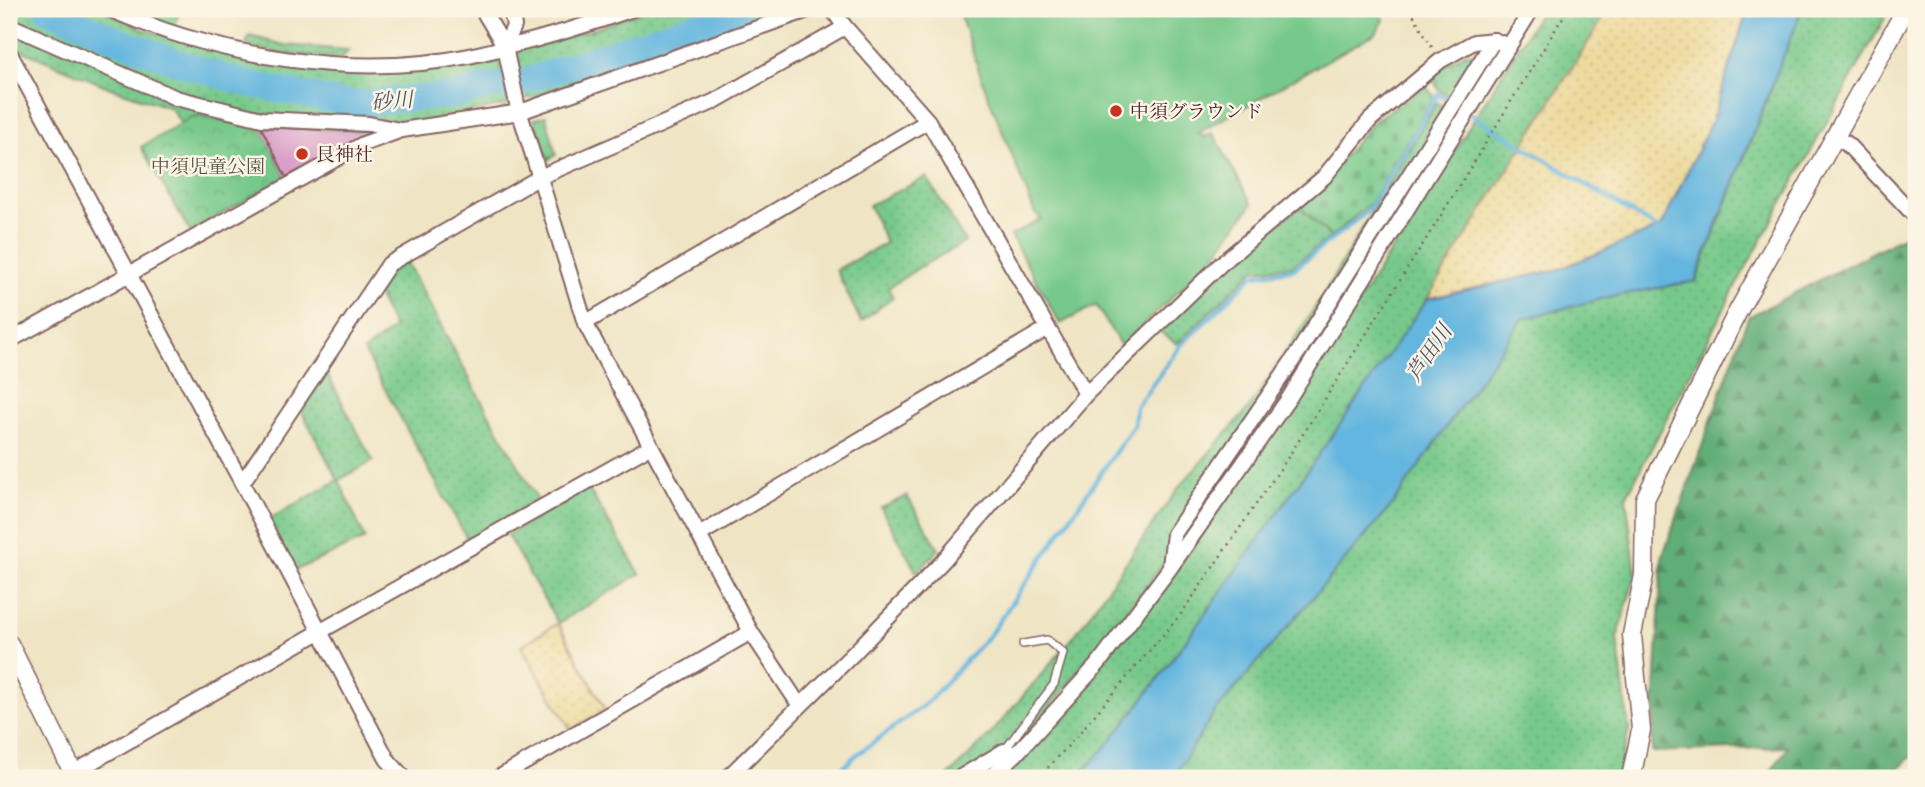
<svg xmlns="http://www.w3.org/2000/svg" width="1925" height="787" font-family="'Libre Caslon Text','Noto Serif JP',serif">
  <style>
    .grass { fill: url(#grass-dots); stroke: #60745b; stroke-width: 2 }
    .forest { fill: url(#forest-firs); stroke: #566651; stroke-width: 2 }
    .sand { fill: url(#sand-dots); stroke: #9c7c64; stroke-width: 2 }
    .cemetery { fill: url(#cemetery-stones); stroke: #60745b; stroke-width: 2 }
    .park { fill: url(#park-crowns); stroke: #60745b; stroke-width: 2 }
    .garden { fill: #77c98b; stroke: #60745b; stroke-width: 2 }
    .water { fill: #64b6df; stroke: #576a85; stroke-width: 2 }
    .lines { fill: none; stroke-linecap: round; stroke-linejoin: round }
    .stream { stroke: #64b6df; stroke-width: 4.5 }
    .river { stroke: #64b6df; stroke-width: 26 }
    .building { fill: #da9ec8 }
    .service-casing { stroke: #846461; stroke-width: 10 }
    .minor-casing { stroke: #846461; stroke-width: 18 }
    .tertiary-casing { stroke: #846461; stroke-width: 21 }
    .path { stroke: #846461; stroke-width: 2.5; stroke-dasharray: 2 5; stroke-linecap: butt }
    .service { stroke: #fff; stroke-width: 7 }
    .minor { stroke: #fff; stroke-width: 14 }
    .tertiary { stroke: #fff; stroke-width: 18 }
    .poi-dot { fill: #c8321e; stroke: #fcf5e5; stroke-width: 2.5 }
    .labels { text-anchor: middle; stroke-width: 5; stroke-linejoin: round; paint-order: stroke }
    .poi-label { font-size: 19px; fill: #4a1f2b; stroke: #fcf5e5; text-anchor: start }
    .park-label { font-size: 19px; fill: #585248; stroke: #fcf5e5 }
    .water-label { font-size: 21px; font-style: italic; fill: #53546a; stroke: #fcf5e5 }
  </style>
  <defs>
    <pattern id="grass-dots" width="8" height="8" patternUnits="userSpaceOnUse" patternTransform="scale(1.75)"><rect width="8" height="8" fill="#77c98b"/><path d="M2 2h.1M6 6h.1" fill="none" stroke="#68ac78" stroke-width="1.8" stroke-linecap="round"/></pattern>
    <pattern id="forest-firs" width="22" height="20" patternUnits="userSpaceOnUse" patternTransform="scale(1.75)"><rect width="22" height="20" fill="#61ad77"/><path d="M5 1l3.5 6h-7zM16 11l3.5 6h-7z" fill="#528c62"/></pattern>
    <pattern id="sand-dots" width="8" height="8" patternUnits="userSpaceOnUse" patternTransform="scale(1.75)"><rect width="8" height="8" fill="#eeda9e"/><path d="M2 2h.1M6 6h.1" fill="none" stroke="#cebb88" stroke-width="1.8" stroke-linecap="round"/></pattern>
    <pattern id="cemetery-stones" width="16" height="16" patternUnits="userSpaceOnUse" patternTransform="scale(1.75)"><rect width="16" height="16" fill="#77c98b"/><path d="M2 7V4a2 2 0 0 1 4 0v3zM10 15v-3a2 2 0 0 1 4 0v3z" fill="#68ac78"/></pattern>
    <pattern id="park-crowns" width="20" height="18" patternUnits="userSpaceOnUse" patternTransform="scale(1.75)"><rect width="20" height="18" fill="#77c98b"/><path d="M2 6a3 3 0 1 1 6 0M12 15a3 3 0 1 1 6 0" fill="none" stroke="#68ac78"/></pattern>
  </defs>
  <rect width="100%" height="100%" fill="#fcf5e5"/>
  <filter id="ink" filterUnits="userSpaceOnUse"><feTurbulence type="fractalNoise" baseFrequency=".0143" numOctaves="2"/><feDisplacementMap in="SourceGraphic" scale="14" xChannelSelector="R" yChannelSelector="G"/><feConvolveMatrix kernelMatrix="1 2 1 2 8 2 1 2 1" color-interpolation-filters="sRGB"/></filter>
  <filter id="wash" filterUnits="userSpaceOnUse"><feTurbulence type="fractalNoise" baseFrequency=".00686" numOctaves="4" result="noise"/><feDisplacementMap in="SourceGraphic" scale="28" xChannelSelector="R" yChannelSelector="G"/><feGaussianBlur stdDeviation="1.57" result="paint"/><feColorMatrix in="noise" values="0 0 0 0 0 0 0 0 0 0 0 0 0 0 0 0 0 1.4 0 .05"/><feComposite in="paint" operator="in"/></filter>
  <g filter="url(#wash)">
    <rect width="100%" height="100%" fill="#efe5c5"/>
    <g class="grass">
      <path d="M9,9h92l41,20 132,35 142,4 81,-15 13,51 -137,28 -112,-5 -67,-11 -13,8 -10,-16 -60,-20 -102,-43z"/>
      <path d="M141,9h39l-6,19 -34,-14z"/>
      <path d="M647,9h145l-265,90 -13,-50 80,-20z"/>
      <path d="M1542,9h67l-182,290 -115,167 -160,221 -51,67 -26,24h-76l150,-170 132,-186 163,-254z"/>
      <path d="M1802,9h88l-157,282 -107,206 10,77 -19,64 12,92 -12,47 -444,1 41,-65 178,-208 130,-186 87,-22 87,-16z"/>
      <path d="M249,36l35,9 65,5 -7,8 -60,-4 -36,-9z"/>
      <path d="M1465,53l29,1v7l-29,43 -25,-13 -10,-16z"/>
      <path d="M1437,102l21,14 -178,284 -133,186 -113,141 -54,51h-34l43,-42 86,-101 104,-148 70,-79 74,-113z"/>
      <path d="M546,116l10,39 -8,5 -14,-41z"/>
      <path d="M927,177l38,65 -45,25 -32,21 5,9 -32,25 -25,-52 50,-27 -17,-38z"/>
      <path d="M1300,207l31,30 -39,29 -38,4 -77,74 -18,-13 74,-72z"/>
      <path d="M406,261l70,130 62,109 -71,39 -103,-188 30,-23 -17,-34 15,-25z"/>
      <path d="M326,372l47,89 -34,19 26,59 -69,31 -28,-50 70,-40 -36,-68z"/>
      <path d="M588,488l52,86 -82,49 -51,-88z"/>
      <path d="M907,496l32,53 -22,24 -36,-65z"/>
    </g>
    <path class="forest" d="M1916,230v528h-8l-15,20h-127l22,-31 -136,5 10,-194 86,-241z"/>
    <g class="sand">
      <path d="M1609,9h139l-35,109 -52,109 -101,42 -133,30z"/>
      <path d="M558,623l47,86 -34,21 -50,-84z"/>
    </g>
    <path class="cemetery" d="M1426,86l8,11 -64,107 -39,33 -31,-30 75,-87z"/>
    <path class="park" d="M194,116l67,11 25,50 -96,55 -49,-85z"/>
    <path class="garden" d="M958,9h421l5,11 -8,13 -178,100 6,4 9,-4 39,71 -40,55 -91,87 -25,-41 -36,19 -49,-88 30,-17 -7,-8 -49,-123z"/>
    <path class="water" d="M1748,9h54l-107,272 -86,16 -87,22 -130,186 -178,208 -41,65h-95c50,-54 92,-116 136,-176 72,-100 143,-201 213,-303l133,-30 101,-42 52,-109z"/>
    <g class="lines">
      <path class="stream" d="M832,778l23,-22 72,-53 64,-70 143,-208 2,-18 45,-62 73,-70 40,-6 74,-58 70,-117 222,136"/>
      <path class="river" d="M47,9l73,32 66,24 62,19 102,20 108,-9 32,-9 26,-2 205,-68 18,-7"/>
    </g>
    <g id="blocks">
      <path class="building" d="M261,127l112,5 -87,45z"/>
    </g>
  </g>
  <g filter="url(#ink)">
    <use href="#blocks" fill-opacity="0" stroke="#846461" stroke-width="2"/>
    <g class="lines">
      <defs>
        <path id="service" d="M1005,750l49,-66 9,-31 -16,-13 -24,4"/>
        <g id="minor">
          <path d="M109,9c108,47 243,71 360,47 55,-12 111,-28 164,-47"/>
          <path d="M482,9l23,38 9,-21 -3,-17"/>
          <path d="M832,9l13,18 83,94 158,273"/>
          <path d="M9,25l167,73 86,21 107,5 31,6"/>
          <path d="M505,47l12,57 68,219 166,309 49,74"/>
          <path d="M9,52l233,431 145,276 17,19"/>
          <path d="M1835,138l11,5 70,74"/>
          <path d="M585,323l343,-202"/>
          <path d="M9,341l354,-197 39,-14 118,-18 291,-103"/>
          <path d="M242,483l147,-219 151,-87 173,-75 132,-75"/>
          <path d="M699,535l349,-207"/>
          <path d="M1170,566l4,-32 125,-183 195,-311"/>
          <path d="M64,778l257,-147 330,-185"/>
          <path d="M498,778l253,-146"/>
          <path d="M727,778l127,-125 89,-92 143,-167 135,-130 103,-87 46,-57 70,-59 34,-19 20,-2 15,6"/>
          <path d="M959,778l45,-27 12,3"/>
          <path d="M990,778l26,-24 82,-90 72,-96 119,-170 243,-389"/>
        </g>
        <g id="tertiary">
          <path d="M9,644l67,134"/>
          <path d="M1631,778l10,-48 -9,-95 12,-60 1,-76 91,-184 170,-306"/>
        </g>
      </defs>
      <use href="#service" class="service-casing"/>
      <use href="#minor" class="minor-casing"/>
      <use href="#tertiary" class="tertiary-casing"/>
      <g class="path">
        <path d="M1410,9l23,40"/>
        <path d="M1038,778l31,-33 112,-131 108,-158 151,-239 128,-208"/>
      </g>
      <use href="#service" class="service"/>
      <use href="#minor" class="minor"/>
      <use href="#tertiary" class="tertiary"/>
    </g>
  </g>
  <g class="poi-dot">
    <circle cx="1116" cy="111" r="7"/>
    <circle cx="302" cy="154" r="7"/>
  </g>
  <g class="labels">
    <g class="poi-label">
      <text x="1130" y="118">中須グラウンド</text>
      <text x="316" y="161">艮神社</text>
    </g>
    <g class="park-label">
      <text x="208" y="173">中須児童公園</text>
    </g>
    <g class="water-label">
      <text transform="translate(392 101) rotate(-5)" y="7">砂川</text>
      <text transform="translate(1429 353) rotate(-56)" y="7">芦田川</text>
    </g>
  </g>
  <rect width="1925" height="787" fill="none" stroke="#fcf5e5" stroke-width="35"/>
</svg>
